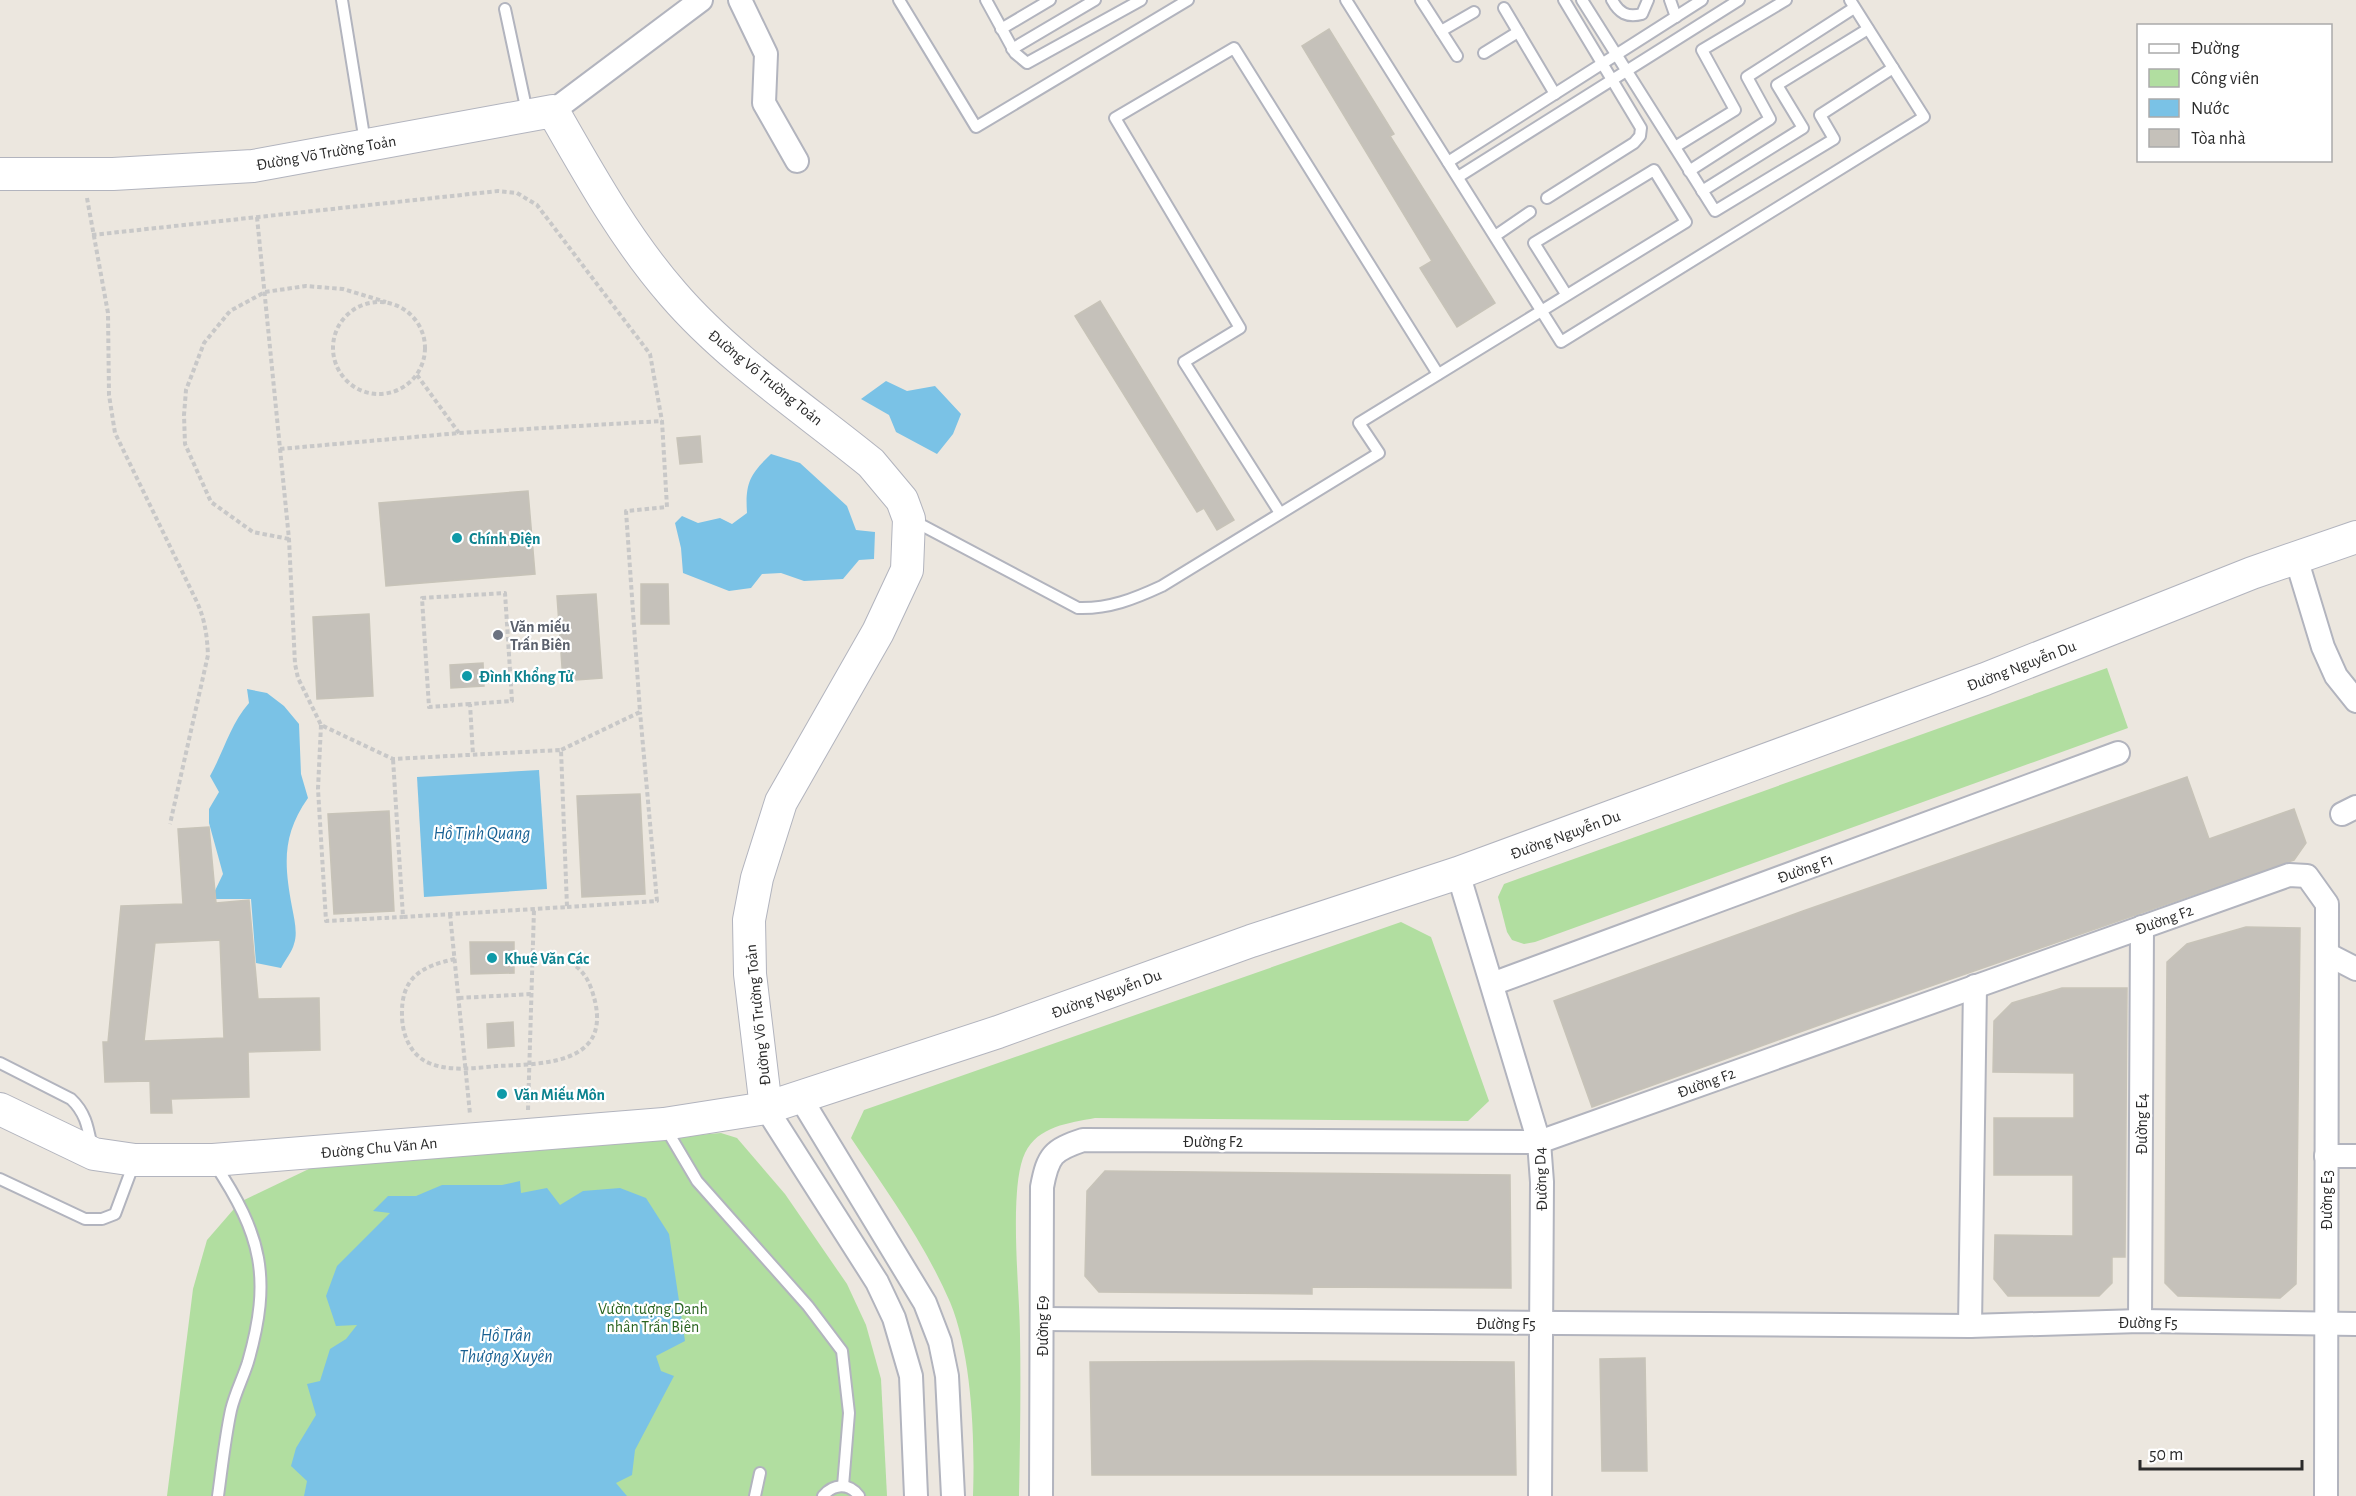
<svg xmlns="http://www.w3.org/2000/svg" width="2356" height="1496" font-family="'Alegreya Sans',sans-serif">
  <style>
    .green { fill: #b1dea0 }
    .water { fill: #7ac2e6 }
    .building { fill: #c5c1ba; stroke: #c7c3b8; stroke-width: 1.5; fill-rule: evenodd }
    .lines { fill: none; stroke-linecap: round; stroke-linejoin: round }
    .service-casing { stroke: #b2b4be; stroke-width: 14 }
    .minor-casing { stroke: #b2b4be; stroke-width: 26 }
    .secondary-casing { stroke: #b2b4be; stroke-width: 34 }
    .path { stroke: #c8c8c8; stroke-width: 4; stroke-dasharray: 4.5 3; stroke-linecap: butt }
    .service { stroke: #fff; stroke-width: 10 }
    .minor { stroke: #fff; stroke-width: 22 }
    .secondary { stroke: #fff; stroke-width: 32 }
    .culture-dot { fill: #0f9aa8; stroke: #fff; stroke-width: 2 }
    .worship-dot { fill: #6b7280; stroke: #fff; stroke-width: 2 }
    .labels { text-anchor: middle; stroke-width: 4.5; stroke-linejoin: round; paint-order: stroke }
    .street-label { font-size: 16px; fill: #2b2b2b; stroke: #fff }
    .culture-label { font-size: 16px; font-weight: bold; fill: #0d838f; stroke: #fff; text-anchor: start }
    .worship-label { font-size: 16px; font-weight: bold; fill: #5b616d; stroke: #fff; text-anchor: start }
    .park-label { font-size: 16px; fill: #2a6420; stroke: #fff }
    .water-label { font-size: 18px; font-style: italic; fill: #186193; stroke: #fff }
  </style>
  <rect width="100%" height="100%" fill="#ece7df"/>
  <g class="green">
    <path d="M2107,668l21,60 -593,214 -11,2 -12,-4 -5,-8 -9,-35 6,-13z"/>
    <path d="M1401,922l30,15 58,164 -21,20 -373,-3c-26,5 -57,8 -70,35 -17,36 -5,140 -5,183 1,53 0,107 -1,160h-46c2,-57 -1,-141 -23,-194 -25,-58 -64,-112 -99,-164l13,-28z"/>
    <path d="M721,1133l16,5 48,56 62,90 19,41 15,54 6,117h-720l26,-207 14,-49 33,-38 73,-35z"/>
  </g>
  <g class="water">
    <path d="M886,381l21,10 28,-5 26,28 -8,20 -16,20 -41,-22 -7,-17 -28,-16z"/>
    <path d="M771,454l29,9 47,43 9,24 19,2 -1,27 -15,1 -16,19 -39,2 -23,-8 -19,1 -11,14 -22,3 -46,-18 -2,-25 -6,-25 7,-7 16,7 22,-5 12,6 15,-11c-2,-30 3,-39 24,-59z"/>
    <path d="M247,689l20,4 17,13 15,18 2,50 7,24c-26,37 -24,66 -16,109 2,11 6,26 2,37 -2,8 -9,16 -13,24l-25,-5 -5,-64h-40l12,-25 -14,-51v-14l10,-17 -9,-16c14,-25 20,-51 39,-73z"/>
    <path d="M539,770l8,119 -123,8 -7,-120z"/>
    <path d="M520,1181l1,12 26,-5 13,17 23,-14 37,-3 26,10 23,36 16,107 -29,15 5,15 13,5 -39,74 -3,25 -16,8 11,13h-323l3,-15 -16,-15 5,-18 20,-33 -9,-31 13,-3 10,-32 16,-10 11,-14 -21,1 -10,-30 11,-30 53,-53 -17,-2 15,-15h28l26,-11h60z"/>
  </g>
  <g class="building">
    <path d="M1329,29l65,105 -4,2 105,167 -38,24 -37,-59 12,-7 -130,-215z"/>
    <path d="M1100,301l134,219 -17,10 -13,-22 -7,4 -122,-196z"/>
    <path d="M700,436l2,26 -22,2 -3,-26z"/>
    <path d="M528,491l7,83 -149,12 -7,-83z"/>
    <path d="M641,584h27l1,40h-28z"/>
    <path d="M596,594l6,84 -39,3 -6,-85z"/>
    <path d="M369,614l4,82 -56,3 -4,-82z"/>
    <path d="M483,663l1,23 -33,2 -1,-23z"/>
    <path d="M2187,777l22,62 85,-30 12,34 -12,17 -444,154 -258,93 -38,-106 249,-90z"/>
    <path d="M640,794l5,100 -63,3 -5,-101z"/>
    <path d="M389,811l5,100 -60,3 -6,-100z"/>
    <path d="M209,827l7,76 33,-3 9,99 61,-1 1,52 -72,2 1,45 -78,2 1,14h-21l-1,-32 -45,1 -2,-40h5l13,-136 62,-2 -5,-75zM220,940l4,98 -80,3 11,-98z"/>
    <path d="M2246,927l54,1 -4,356 -16,14 -102,-2 -13,-13 2,-321 20,-18z"/>
    <path d="M470,942h44v31l-43,1z"/>
    <path d="M2062,988h65l-2,269h-13v26l-13,13h-91l-14,-17 1,-44 78,1v-61h-79v-57h80v-45l-81,-1 1,-51 18,-18z"/>
    <path d="M513,1022l1,24 -26,2 -1,-24z"/>
    <path d="M1105,1171l405,4 1,113 -199,-1v7l-213,-2 -14,-16 2,-85z"/>
    <path d="M1645,1358l2,113h-45l-2,-112z"/>
    <path d="M1309,1361l205,1 2,113h-424l-2,-113z"/>
  </g>
  <g class="lines">
    <defs>
      <g id="service">
        <path d="M342,0l23,142"/>
        <path d="M899,0l77,127 212,-127"/>
        <path d="M986,0l29,53 12,10 114,-63"/>
        <path d="M1346,0l215,342 363,-225 -74,-117"/>
        <path d="M1421,0l36,56"/>
        <path d="M1582,0l133,211 119,-72 -14,-24 73,-47"/>
        <path d="M1612,0c7,13 15,18 30,14l6,-14"/>
        <path d="M1670,0l6,17"/>
        <path d="M1504,8l51,86"/>
        <path d="M505,9l22,103"/>
        <path d="M1001,29l49,-29"/>
        <path d="M1441,31l33,-19"/>
        <path d="M1012,49l83,-49"/>
        <path d="M1484,53l34,-21"/>
        <path d="M1675,147l60,-37 -33,-60 84,-50"/>
        <path d="M1448,162l254,-162"/>
        <path d="M1689,171l81,-52 -23,-42 107,-69"/>
        <path d="M1458,177l281,-177"/>
        <path d="M1702,191l101,-63 -26,-43 91,-56"/>
        <path d="M1547,198l87,-55 6,-7 1,-8 -77,-128"/>
        <path d="M1495,236l35,-24"/>
        <path d="M1280,513l-96,-151 56,-34 -125,-210 119,-70 204,326"/>
        <path d="M912,520l166,88c31,1 56,-9 84,-22l217,-133 -20,-30 327,-201 -32,-52 -120,73 32,51"/>
        <path d="M0,1063l71,36c15,14 17,29 21,49"/>
        <path d="M665,1127l32,54 111,125 34,45 7,62 -6,73"/>
        <path d="M214,1163c48,72 58,115 34,199 -5,16 -13,31 -17,48 -6,28 -9,57 -13,86"/>
        <path d="M0,1179l85,40h17l13,-5 19,-51"/>
        <path d="M755,1496l5,-23"/>
        <path d="M823,1496c10,-12 26,-14 36,0"/>
      </g>
      <g id="minor">
        <path d="M740,0l26,54 -2,49 33,58"/>
        <path d="M553,111l148,-111"/>
        <path d="M2296,558l27,89 13,29 20,25"/>
        <path d="M2342,814l14,-7"/>
        <path d="M1458,873l81,269 3,40 -2,314"/>
        <path d="M2327,954l29,15"/>
        <path d="M1492,984l626,-231"/>
        <path d="M800,1097l125,206 15,39 7,34 6,120"/>
        <path d="M766,1108l111,174 17,36 17,58 5,120"/>
        <path d="M2326,1156h30"/>
        <path d="M1042,1319l928,7 170,-5 216,3"/>
        <path d="M2140,1321l2,-394"/>
        <path d="M1970,1326l5,-340"/>
        <path d="M1041,1496l1,-309c6,-32 11,-37 41,-47l456,2 750,-267 18,1 20,28 -1,592"/>
      </g>
      <g id="secondary">
        <path d="M0,174h113l140,-8 300,-55c36,63 72,128 120,183 55,64 133,116 198,169l31,37 7,19 -2,51 -29,62 -97,170 -24,76 -8,42 1,54 16,134"/>
        <path d="M0,1109l94,45 41,6h78l451,-36 102,-16 232,-76 253,-91 207,-68 527,-194 267,-106 104,-36"/>
      </g>
    </defs>
    <use href="#service" class="service-casing"/>
    <use href="#minor" class="minor-casing"/>
    <use href="#secondary" class="secondary-casing"/>
    <g class="path">
      <path d="M87,198l21,115 1,82 6,38 81,167c9,19 11,35 12,55l-38,169"/>
      <path d="M257,217l32,322 6,125 3,14 23,47 72,34 168,-9 6,157 -164,10 -10,-158"/>
      <path d="M92,235l406,-44 19,2 20,12 113,149 12,67 5,86 -41,4 14,201 -79,38"/>
      <circle cx="379" cy="348" r="46"/>
      <path d="M417,375l42,58"/>
      <path d="M280,449l179,-16 203,-12"/>
      <path d="M289,539l-36,-7 -42,-30 -26,-58 -1,-29 2,-25 18,-47 26,-32 35,-19 41,-6 37,3 43,13"/>
      <path d="M470,704l-41,3 -7,-109 83,-5 7,108 -42,3 3,51"/>
      <path d="M321,725l-3,64 8,132 77,-4"/>
      <path d="M567,907l90,-6 -17,-189"/>
      <path d="M450,914l20,200"/>
      <path d="M455,959c-33,7 -54,18 -53,56 0,19 8,40 27,48 21,9 47,5 68,3 52,-2 121,-3 94,-78 -10,-28 -32,-31 -58,-32"/>
      <path d="M459,998l73,-4"/>
      <path d="M528,1110l6,-201"/>
    </g>
    <use href="#service" class="service"/>
    <use href="#minor" class="minor"/>
    <use href="#secondary" class="secondary"/>
  </g>
  <g class="culture-dot">
    <circle cx="457" cy="538" r="6"/>
    <circle cx="467" cy="676" r="6"/>
    <circle cx="492" cy="958" r="6"/>
    <circle cx="502" cy="1094" r="6"/>
  </g>
  <circle class="worship-dot" cx="498" cy="635" r="6"/>
  <g class="labels">
    <g class="street-label">
      <text transform="translate(326 152) rotate(-10)" y="6">Đường Võ Trường Toản</text>
      <text transform="translate(766 377) rotate(39)" y="6">Đường Võ Trường Toản</text>
      <text transform="translate(2021 665) rotate(-21)" y="6">Đường Nguyễn Du</text>
      <text transform="translate(1565 834) rotate(-20)" y="6">Đường Nguyễn Du</text>
      <text transform="translate(1805 868) rotate(-20)" y="6">Đường F1</text>
      <text transform="translate(2164 919) rotate(-20)" y="6">Đường F2</text>
      <text transform="translate(1106 993) rotate(-20)" y="6">Đường Nguyễn Du</text>
      <text transform="translate(757 1015) rotate(-96)" y="6">Đường Võ Trường Toản</text>
      <text transform="translate(1706 1082) rotate(-20)" y="6">Đường F2</text>
      <text transform="translate(2141 1124) rotate(-90)" y="6">Đường E4</text>
      <text x="1213" y="1147">Đường F2</text>
      <text transform="translate(379 1147) rotate(-5)" y="6">Đường Chu Văn An</text>
      <text transform="translate(1540 1179) rotate(-92)" y="6">Đường D4</text>
      <text transform="translate(2326 1200) rotate(-90)" y="6">Đường E3</text>
      <text x="2148" y="1328">Đường F5</text>
      <text x="1506" y="1329">Đường F5</text>
      <text transform="translate(1042 1326) rotate(-90)" y="6">Đường E9</text>
    </g>
    <g class="culture-label">
      <text x="469" y="544">Chính Điện</text>
      <text x="479" y="682">Đình Khổng Tử</text>
      <text x="504" y="964">Khuê Văn Các</text>
      <text x="514" y="1100">Văn Miếu Môn</text>
    </g>
    <g class="worship-label">
      <text x="510" y="632">Văn miếu<tspan x="510" dy="18">Trấn Biên</tspan></text>
    </g>
    <g class="park-label">
      <text x="653" y="1314">Vườn tượng Danh<tspan x="653" dy="18">nhân Trấn Biên</tspan></text>
    </g>
    <g class="water-label">
      <text x="482" y="839">Hồ Tịnh Quang</text>
      <text x="506" y="1341">Hồ Trần<tspan x="506" dy="21">Thượng Xuyên</tspan></text>
    </g>
  </g>
  <rect x="2137" y="24" width="195" height="138" fill="#ffffff" stroke="#aaaaaa" stroke-width="1.5"/>
  <rect x="2149" y="44" width="30" height="9" fill="#ffffff" stroke="#aaaaaa" stroke-width="1.5"/>
  <text x="2191" y="54" font-size="18" fill="#2b2b2b">Đường</text>
  <rect x="2149" y="69" width="30" height="18" fill="#b1dea0" stroke="#aaaaaa" stroke-width="1.5"/>
  <text x="2191" y="84" font-size="18" fill="#2b2b2b">Công viên</text>
  <rect x="2149" y="99" width="30" height="18" fill="#7ac2e6" stroke="#aaaaaa" stroke-width="1.5"/>
  <text x="2191" y="114" font-size="18" fill="#2b2b2b">Nước</text>
  <rect x="2149" y="129" width="30" height="18" fill="#c5c1ba" stroke="#aaaaaa" stroke-width="1.5"/>
  <text x="2191" y="144" font-size="18" fill="#2b2b2b">Tòa nhà</text>
  <path d="M2140 1460v9h162v-9" fill="none" stroke="#2b2b2b" stroke-width="3"/>
  <text x="2149" y="1460" font-size="18" fill="#2b2b2b" stroke="#ffffff" stroke-width="4.5" paint-order="stroke">50 m</text>
</svg>
